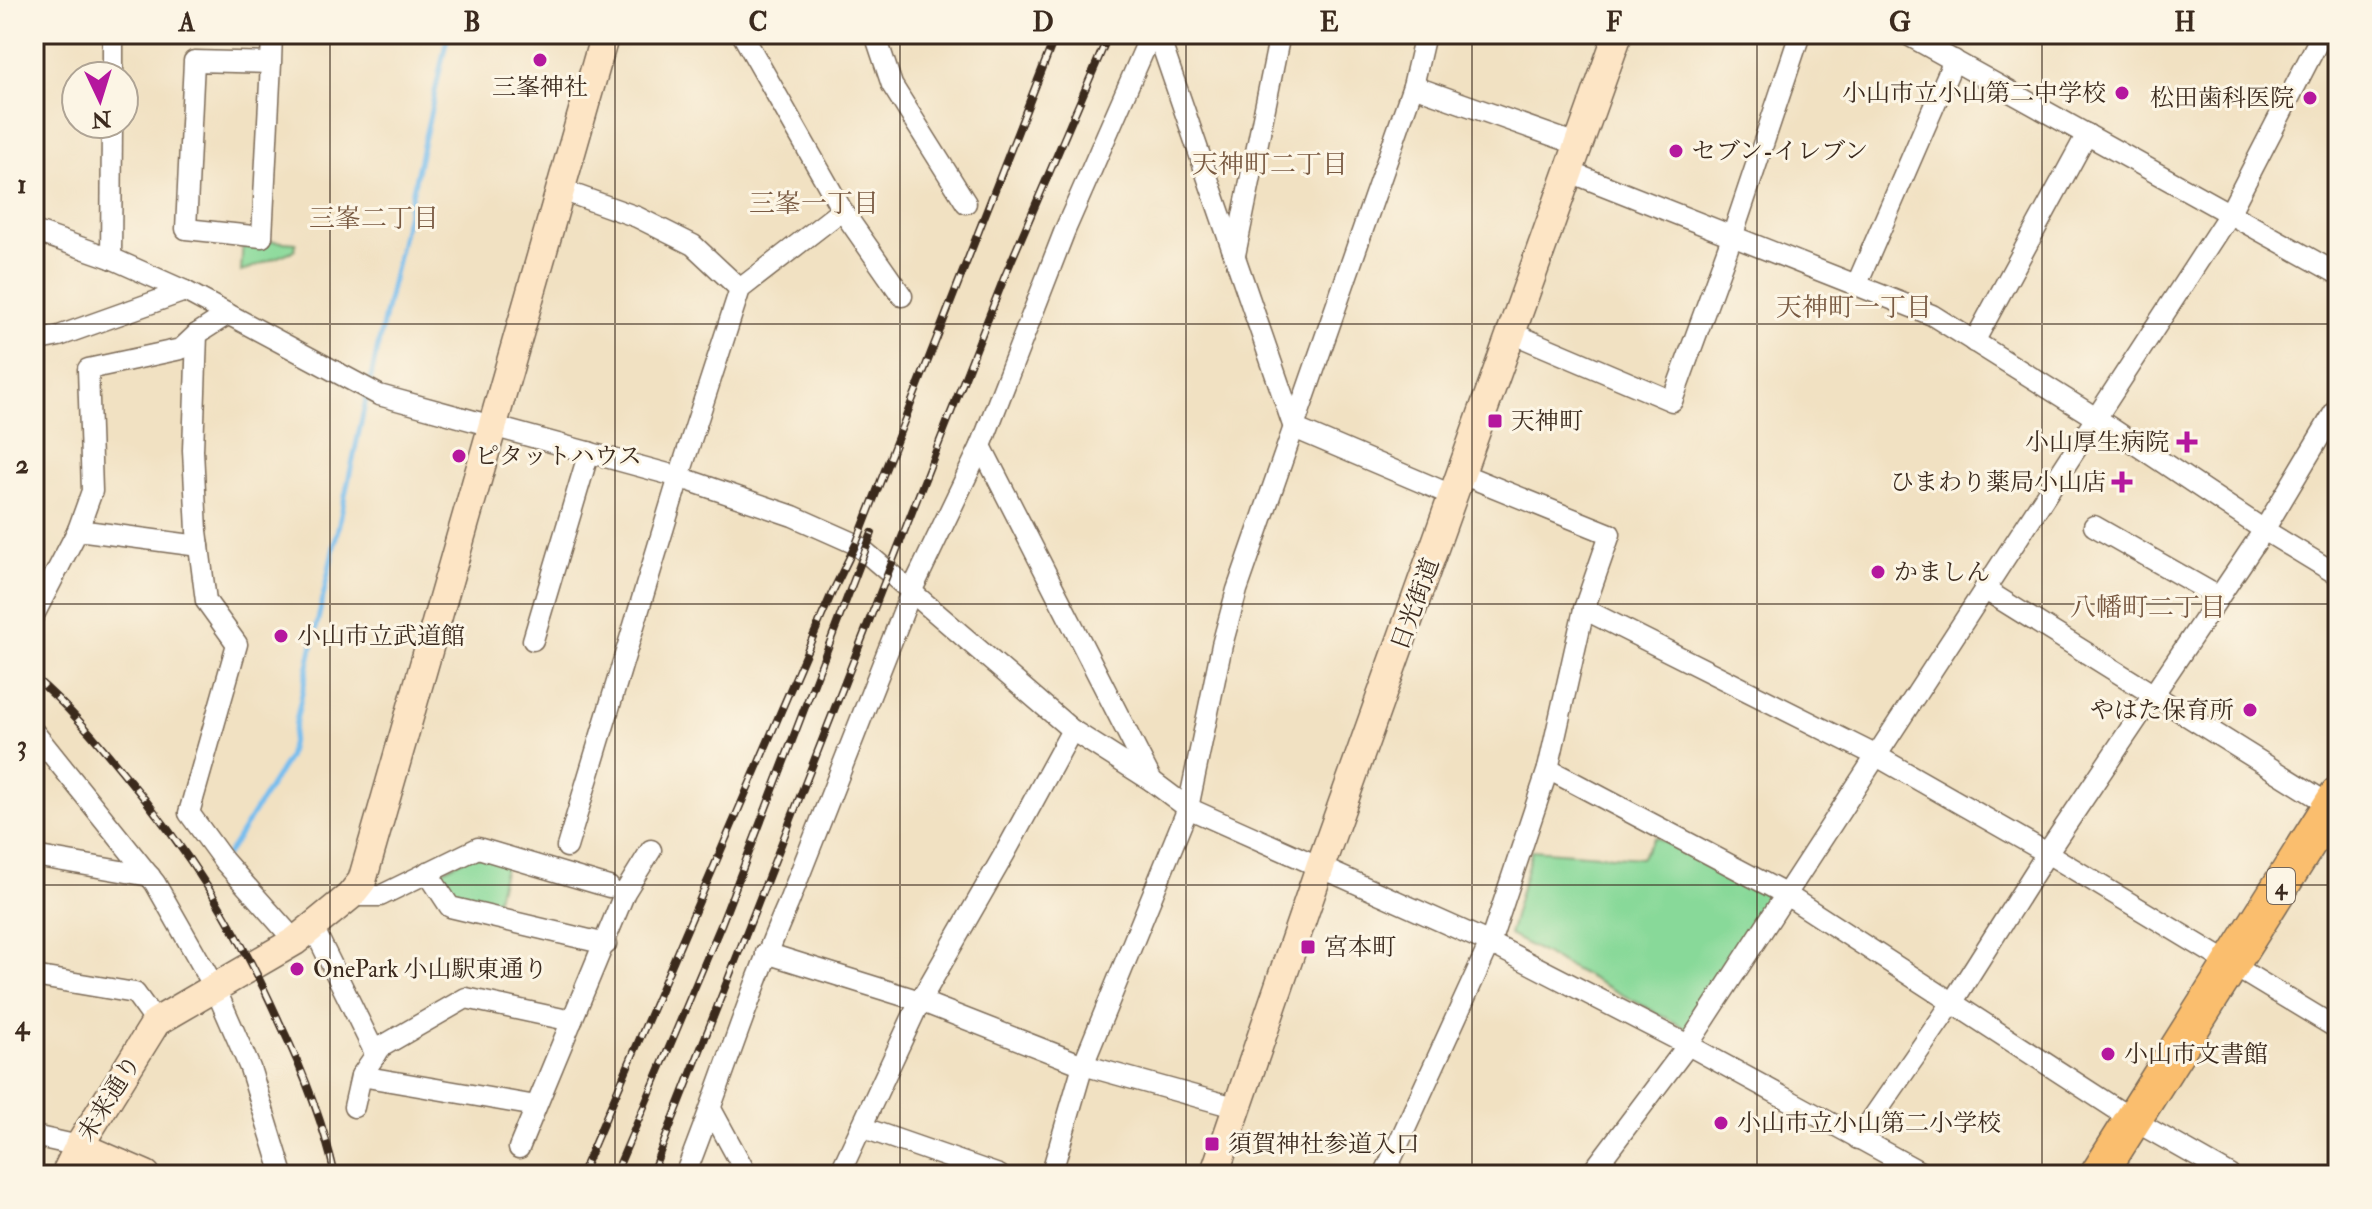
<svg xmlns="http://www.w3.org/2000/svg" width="2372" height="1209" font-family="'IM FELL Double Pica','Noto Serif JP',serif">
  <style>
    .green { fill: #88d999; stroke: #62825c; stroke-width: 2 }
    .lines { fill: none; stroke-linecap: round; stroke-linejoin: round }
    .stream { stroke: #76bdee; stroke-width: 5 }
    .street-casing { stroke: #7b6a57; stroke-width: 23 }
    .secondary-casing { stroke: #7b6a57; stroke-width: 31 }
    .highway-casing { stroke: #7b6a57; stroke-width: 39 }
    .street { stroke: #fff; stroke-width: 20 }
    .secondary { stroke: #fde5c5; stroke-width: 28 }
    .highway { stroke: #fabe6e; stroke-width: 36 }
    .rail-casing { stroke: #3b2a1e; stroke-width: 8 }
    .rail { stroke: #fcf5e5; stroke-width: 5; stroke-dasharray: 15; stroke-linecap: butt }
    .grid { fill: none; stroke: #3b2a1e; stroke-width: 2; stroke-opacity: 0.55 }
    .poi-dot { fill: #b5179e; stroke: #fcf5e5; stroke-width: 3 }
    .labels { text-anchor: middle; stroke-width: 6; stroke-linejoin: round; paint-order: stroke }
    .shield { fill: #fcf5e5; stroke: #75675a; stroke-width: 2 }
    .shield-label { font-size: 22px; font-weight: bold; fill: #3b2a1e }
    .poi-label { font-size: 24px; fill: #3b2a1e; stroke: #fcf5e5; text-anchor: start }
    .street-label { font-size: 24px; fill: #3b2a1e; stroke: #fcf5e5 }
    .neighbourhood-label { font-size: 26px; fill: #795a42; stroke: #fcf5e5 }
    .neatline { fill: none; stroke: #3b2a1e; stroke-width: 3 }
    .grid-label { font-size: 26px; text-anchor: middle; font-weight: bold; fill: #3b2a1e }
  </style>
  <rect width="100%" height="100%" fill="#fcf5e5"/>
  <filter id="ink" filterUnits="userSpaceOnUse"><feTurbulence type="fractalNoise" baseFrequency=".0125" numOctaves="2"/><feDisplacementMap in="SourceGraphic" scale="16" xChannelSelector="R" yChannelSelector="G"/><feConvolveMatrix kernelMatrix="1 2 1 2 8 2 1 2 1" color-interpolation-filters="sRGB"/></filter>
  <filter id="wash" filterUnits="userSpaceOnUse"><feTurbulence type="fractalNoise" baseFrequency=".006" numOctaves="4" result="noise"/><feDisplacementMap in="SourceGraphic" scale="32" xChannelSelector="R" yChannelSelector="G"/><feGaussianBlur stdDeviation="1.8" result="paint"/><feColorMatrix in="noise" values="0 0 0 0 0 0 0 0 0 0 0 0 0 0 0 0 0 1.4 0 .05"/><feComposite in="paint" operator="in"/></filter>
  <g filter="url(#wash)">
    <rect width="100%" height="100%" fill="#f1e1c2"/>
    <g class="green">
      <path d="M243,239l53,4 -1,7 -54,22z"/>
      <path d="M1655,837l118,60 -84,133 -180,-95 23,-85 109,8z"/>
      <path d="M476,853l31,7 -13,49 -42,-7 -15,-29z"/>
    </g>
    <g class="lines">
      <g class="stream">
        <path d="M369,386l79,-352"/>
        <path d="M227,855l61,-97 79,-363"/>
      </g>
    </g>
  </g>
  <g filter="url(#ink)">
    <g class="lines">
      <defs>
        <g id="street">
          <path d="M742,34l100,176 60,86"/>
          <path d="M875,34l17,51 74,118"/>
          <path d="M1158,34l136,394 160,68"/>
          <path d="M1906,34l432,240"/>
          <path d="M271,63l-77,-2 -8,168 76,8 9,-174 1,-29"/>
          <path d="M113,76v-42"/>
          <path d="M1413,86l166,59"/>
          <path d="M1570,172l362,143 164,103 168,112 74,45"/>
          <path d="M559,189l78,28 56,28 47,44"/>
          <path d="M34,231l77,27 74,33 194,104 300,82 114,39 63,28 216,186 80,51 36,27 302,135 198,102 238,130"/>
          <path d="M1235,255l45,-221"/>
          <path d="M111,258l1,-134"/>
          <path d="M1856,286l98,-226"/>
          <path d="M1512,333l160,68 60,-164 68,-203"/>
          <path d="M197,334l-4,116 4,81 9,70 31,43 -48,169 35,48 71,80"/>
          <path d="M34,341l25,-5 126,-45"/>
          <path d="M1974,342l113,-208"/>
          <path d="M981,446l171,335"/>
          <path d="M2094,526l125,71"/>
          <path d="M78,530l121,16"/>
          <path d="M1984,589l354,221"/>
          <path d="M1584,609l291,146 172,98 291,176"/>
          <path d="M34,615l44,-85 14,-39 -4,-122 93,-20 16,-15 31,-20"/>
          <path d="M533,640l56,-188"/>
          <path d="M34,732l121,151 61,107 34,78 33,107"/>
          <path d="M1548,769l237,125 348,226 97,55"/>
          <path d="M567,847l112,-370 61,-188 102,-79"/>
          <path d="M34,856l116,20"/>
          <path d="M427,872l23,35 156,37"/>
          <path d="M350,896h30l98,-48 131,39"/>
          <path d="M313,927l63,128"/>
          <path d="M766,953l154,48 163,64 155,43"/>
          <path d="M34,976l101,17 21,29"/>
          <path d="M361,1076l175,30"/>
          <path d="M354,1107l7,-31 20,-29 85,-49 106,23"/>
          <path d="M711,1109l36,66"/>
          <path d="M861,1127l138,48"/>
          <path d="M34,1136l45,10"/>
          <path d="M1858,1139l94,-136 95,-150 217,-323 74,-124"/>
          <path d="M519,1148l106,-256 26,-42"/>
          <path d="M685,1175c36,-90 64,-183 103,-271l123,-312 70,-146 84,-216 86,-196"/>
          <path d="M839,1175l81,-174 85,-148 67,-123"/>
          <path d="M1051,1175l32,-110 105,-257 34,-163 15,-55 176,-504 12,-52"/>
          <path d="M1384,1175l106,-232 58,-174 36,-160 26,-75 -148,-60"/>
          <path d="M1590,1175l98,-130 541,-831 93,-180"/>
        </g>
        <g id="secondary">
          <path d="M79,1146l67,29"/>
          <path d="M65,1175l14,-29 77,-124 139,-81 55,-45 12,-15 243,-847"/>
          <path d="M1214,1175l106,-308 298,-833"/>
        </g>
        <path id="highway" d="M2098,1175l240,-380"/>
      </defs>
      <use href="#street" class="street-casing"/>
      <use href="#secondary" class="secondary-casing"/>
      <use href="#highway" class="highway-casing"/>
      <use href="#street" class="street"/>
      <use href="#secondary" class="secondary"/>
      <use href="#highway" class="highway"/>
      <defs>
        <g id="rail">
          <path d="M34,677c32,27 60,60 87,93 68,81 115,155 158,251 24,50 44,100 56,154"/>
          <path d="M581,1175l250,-580 25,-51 200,-510"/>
          <path d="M615,1175l106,-250 151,-392"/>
          <path d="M651,1175l353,-897 105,-244"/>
        </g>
      </defs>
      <use href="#rail" class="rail-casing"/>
      <use href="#rail" class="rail"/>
    </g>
  </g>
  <path class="grid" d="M330,34v1141M615,34v1141M900,34v1141M1186,34v1141M1472,34v1141M1757,34v1141M2042,34v1141M34,324h2304M34,604h2304M34,885h2304"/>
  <g class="poi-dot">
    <circle cx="540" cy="60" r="8"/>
    <circle cx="2122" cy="93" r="8"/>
    <circle cx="2310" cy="98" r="8"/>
    <circle cx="1676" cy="151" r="8"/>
    <rect x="1487" y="413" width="16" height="16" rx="4"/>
    <path d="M2183 430h8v8h8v8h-8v8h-8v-8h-8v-8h8z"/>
    <circle cx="459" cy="456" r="8"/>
    <path d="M2118 470h8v8h8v8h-8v8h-8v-8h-8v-8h8z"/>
    <circle cx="1878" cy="572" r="8"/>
    <circle cx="281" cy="636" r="8"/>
    <circle cx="2250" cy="710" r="8"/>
    <rect x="1300" y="939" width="16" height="16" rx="4"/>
    <circle cx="297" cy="969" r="8"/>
    <circle cx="2108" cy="1054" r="8"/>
    <circle cx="1721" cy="1123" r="8"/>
    <rect x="1204" y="1136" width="16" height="16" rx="4"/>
  </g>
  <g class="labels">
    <rect class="shield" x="2267" y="868" width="28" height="36" rx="6"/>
    <g class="shield-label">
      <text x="2281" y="894">4</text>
    </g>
    <g class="poi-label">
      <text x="540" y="95" text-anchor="middle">三峯神社</text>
      <text x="2106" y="101" text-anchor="end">小山市立小山第二中学校</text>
      <text x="2294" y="106" text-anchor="end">松田歯科医院</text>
      <text x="1692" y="159">セブン-イレブン</text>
      <text x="1511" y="429">天神町</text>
      <text x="2169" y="450" text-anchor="end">小山厚生病院</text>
      <text x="475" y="464">ピタットハウス</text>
      <text x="2106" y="490" text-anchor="end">ひまわり薬局小山店</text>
      <text x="1894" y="580">かましん</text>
      <text x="297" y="644">小山市立武道館</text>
      <text x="2234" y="718" text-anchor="end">やはた保育所</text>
      <text x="1324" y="955">宮本町</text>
      <text x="313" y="977">OnePark 小山駅東通り</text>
      <text x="2124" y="1062">小山市文書館</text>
      <text x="1737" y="1131">小山市立小山第二小学校</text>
      <text x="1228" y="1152">須賀神社参道入口</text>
    </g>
    <g class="street-label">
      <text transform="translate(1415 604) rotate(-70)" y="8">日光街道</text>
      <text transform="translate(109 1098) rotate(-58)" y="8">未来通り</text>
    </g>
    <g class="neighbourhood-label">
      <text x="1270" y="173">天神町二丁目</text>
      <text x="814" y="212">三峯一丁目</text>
      <text x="374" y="227">三峯二丁目</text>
      <text x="1854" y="316">天神町一丁目</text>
      <text x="2148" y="616">八幡町二丁目</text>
    </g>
  </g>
  <rect width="2372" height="1209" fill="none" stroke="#fcf5e5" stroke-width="88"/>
  <g transform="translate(100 100) rotate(176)"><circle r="38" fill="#fcf5e5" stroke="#afa495" stroke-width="2"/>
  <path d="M0-6L14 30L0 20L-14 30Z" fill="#b5179e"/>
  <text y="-12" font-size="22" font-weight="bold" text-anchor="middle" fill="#3b2a1e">N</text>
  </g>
  <rect x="44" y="44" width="2284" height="1121" class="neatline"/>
  <g class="grid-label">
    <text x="187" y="31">A</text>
    <text x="472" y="31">B</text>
    <text x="758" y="31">C</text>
    <text x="1043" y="31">D</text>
    <text x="1329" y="31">E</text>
    <text x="1614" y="31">F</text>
    <text x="1900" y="31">G</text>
    <text x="2185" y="31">H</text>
    <text x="22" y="193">1</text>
    <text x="22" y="473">2</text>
    <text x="22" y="754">3</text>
    <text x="22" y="1034">4</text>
  </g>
</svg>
